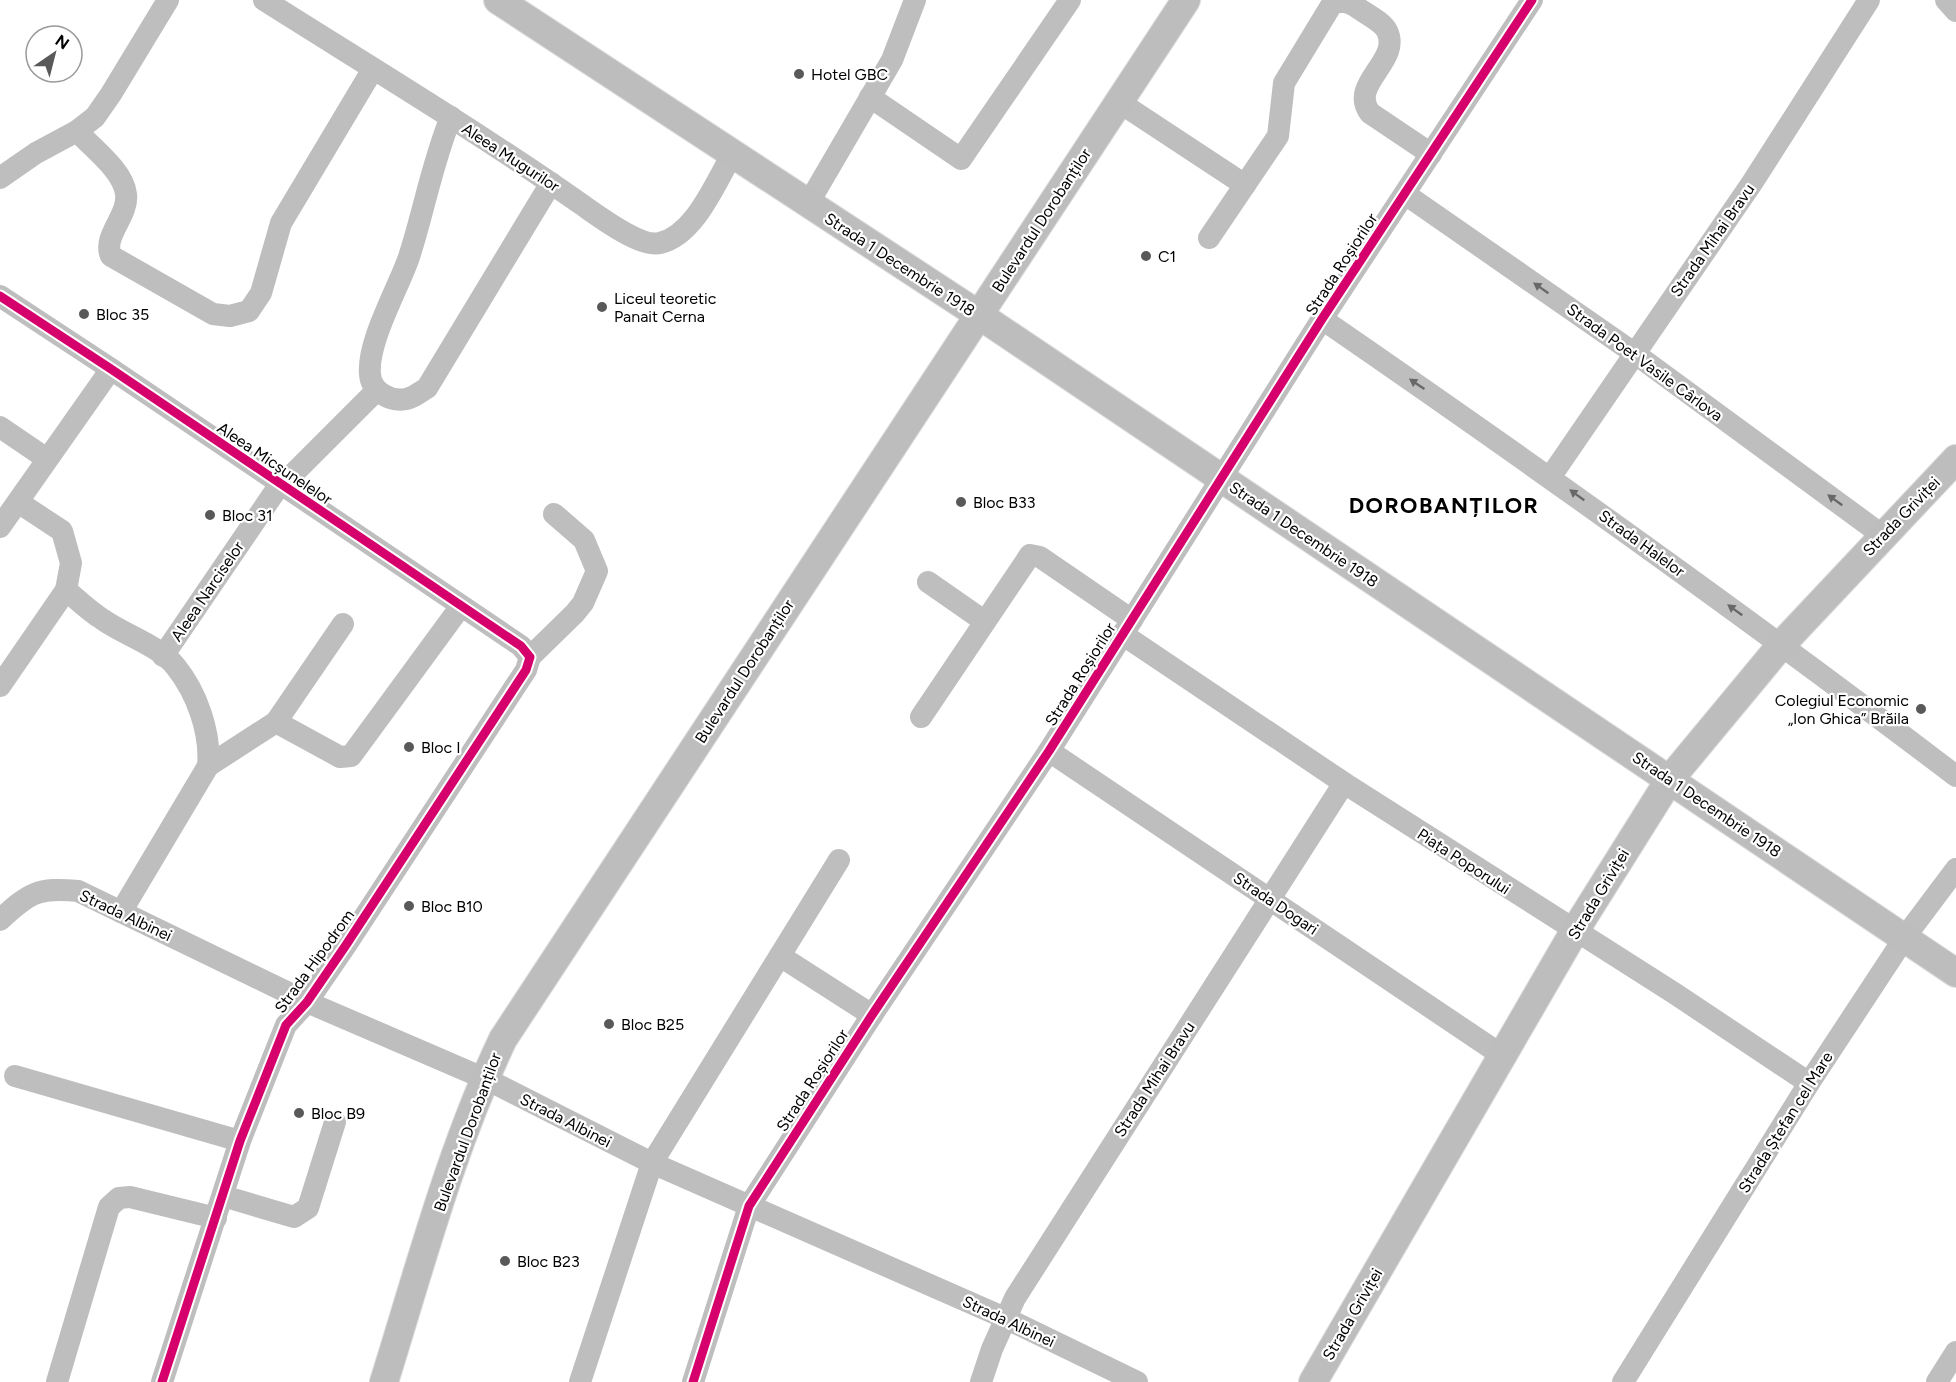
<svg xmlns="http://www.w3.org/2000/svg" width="1956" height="1382" font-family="Figtree,sans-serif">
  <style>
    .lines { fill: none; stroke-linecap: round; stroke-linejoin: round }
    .major-casing { stroke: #dbdbdb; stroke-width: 30 }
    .minor { stroke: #bebebe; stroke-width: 22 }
    .major { stroke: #bdbdbd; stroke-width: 28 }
    .tram { stroke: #bdbdbd; stroke-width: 1.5 }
    .cycleway-casing { stroke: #fff; stroke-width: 13 }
    .cycleway { stroke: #d6006c; stroke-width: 9 }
    .oneway { fill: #686868 }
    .poi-dot { fill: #595959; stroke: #fff; stroke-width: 2 }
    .labels { text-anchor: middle; stroke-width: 4.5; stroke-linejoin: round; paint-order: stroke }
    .poi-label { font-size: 16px; fill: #000; stroke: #fff; text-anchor: start }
    .street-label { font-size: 16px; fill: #000; stroke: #fff }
    .district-label { font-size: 22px; font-weight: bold; letter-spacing: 1.5px; fill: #000; stroke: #fff }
  </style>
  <rect width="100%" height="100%" fill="#fff"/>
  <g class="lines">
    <defs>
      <g id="major">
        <path d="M498,0l481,315 977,658"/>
        <path d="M384,1382c36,-115 67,-234 119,-343l683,-1039"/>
        <path d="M1313,1382l261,-450 96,-153 112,-135 174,-185"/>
      </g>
    </defs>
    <use href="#major" class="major-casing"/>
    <g class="minor">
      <path d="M264,0c106,67 214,132 317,204 16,11 59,44 79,39 35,-8 55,-60 72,-88"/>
      <path d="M1946,0l10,11"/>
      <path d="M870,97l91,62 109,-159"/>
      <path d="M1119,102l126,83"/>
      <path d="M451,117c-19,46 -27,94 -42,140 -11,32 -42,85 -39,117 1,18 21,28 36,25 7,-1 14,-7 21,-11l124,-205"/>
      <path d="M77,131c15,17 46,39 49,63 3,22 -24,42 -15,62l102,58 17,2 19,-5 12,-18 20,-70 92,-154"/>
      <path d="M0,178l36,-25 41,-22 18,-14 16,-23 57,-94"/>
      <path d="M1405,194l229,159 248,182"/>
      <path d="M808,204l84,-144 23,-60"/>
      <path d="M1209,238l69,-102 6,-53 48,-79c10,-4 17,-2 26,4 8,6 25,14 29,23 15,30 -39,53 -17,82l61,41"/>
      <path d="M0,296l111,73 410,277 9,11"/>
      <path d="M1322,319c215,148 426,299 634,457"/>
      <path d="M0,427l47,32"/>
      <path d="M1551,476l201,-293 117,-183"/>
      <path d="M18,502l44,29 9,32 -5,27"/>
      <path d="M0,527l111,-158"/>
      <path d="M928,582l56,39"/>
      <path d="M1122,634l222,149 330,210 135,90"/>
      <path d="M163,656l111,-163 103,-103"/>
      <path d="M530,657l45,-44 8,-10 14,-32 -13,-31 -30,-26"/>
      <path d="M0,686l66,-96c12,10 23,21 36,29 22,16 57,26 74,48 21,26 35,66 32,99l-87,146"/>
      <path d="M921,717l109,-162 10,2 92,63"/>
      <path d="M276,722l64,35 11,-1 110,-150"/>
      <path d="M1049,751l454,305"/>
      <path d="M208,766l68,-44 67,-98"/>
      <path d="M0,920c29,-27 38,-33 78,-29l229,111 181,78 164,83 353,155 132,64"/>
      <path d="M780,956l92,59"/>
      <path d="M15,1076l225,65"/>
      <path d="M223,1196l71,21 14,-9 27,-86"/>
      <path d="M57,1382l52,-175 10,-9 11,-1 86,21"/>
      <path d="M162,1382l78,-241 46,-116 21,-23 39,-57 180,-275 4,-13"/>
      <path d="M580,1382l72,-219 187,-303"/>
      <path d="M693,1382l56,-176 123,-191 177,-264 273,-432 210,-319"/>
      <path d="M981,1382l11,-33 23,-51 329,-515"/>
      <path d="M1623,1382l186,-299 96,-146 51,-68"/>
      <path d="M1937,1382l19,-30"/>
    </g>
    <use href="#major" class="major"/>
    <g class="tram">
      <path d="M379,1382l92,-284 32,-70 675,-1028"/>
      <path d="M390,1382l90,-281 31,-68 679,-1033"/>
    </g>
    <defs>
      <g id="cycleway">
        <path d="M0,296l111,73 410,277 9,11 -4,13 -180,275 -39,57 -21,23 -46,116 -78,241"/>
        <path d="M693,1382l56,-176 123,-191 177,-264 273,-432 210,-319"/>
      </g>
    </defs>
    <use href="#cycleway" class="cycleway-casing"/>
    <use href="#cycleway" class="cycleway"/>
  </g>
  <defs><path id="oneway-solid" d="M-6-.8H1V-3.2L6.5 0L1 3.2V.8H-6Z" transform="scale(1.5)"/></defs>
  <g class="oneway">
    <use href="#oneway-solid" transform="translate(1541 288) rotate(-145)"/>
    <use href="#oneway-solid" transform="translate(1417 384) rotate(-146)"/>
    <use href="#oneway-solid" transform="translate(1577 495) rotate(-144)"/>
    <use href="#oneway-solid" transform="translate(1835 500) rotate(-144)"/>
    <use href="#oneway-solid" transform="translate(1735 610) rotate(-144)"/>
  </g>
  <g class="poi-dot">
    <circle cx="799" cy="74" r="6"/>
    <circle cx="1146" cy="256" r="6"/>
    <circle cx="602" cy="307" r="6"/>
    <circle cx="84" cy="314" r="6"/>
    <circle cx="961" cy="502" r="6"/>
    <circle cx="210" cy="515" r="6"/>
    <circle cx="1921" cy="709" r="6"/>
    <circle cx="409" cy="747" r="6"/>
    <circle cx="409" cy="906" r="6"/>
    <circle cx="609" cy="1024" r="6"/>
    <circle cx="299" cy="1113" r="6"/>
    <circle cx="505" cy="1261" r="6"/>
  </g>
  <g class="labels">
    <g class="poi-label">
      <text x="811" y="80">Hotel GBC</text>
      <text x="1158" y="262">C1</text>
      <text x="614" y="304">Liceul teoretic<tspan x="614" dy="18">Panait Cerna</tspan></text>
      <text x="96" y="320">Bloc 35</text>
      <text x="973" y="508">Bloc B33</text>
      <text x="222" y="521">Bloc 31</text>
      <text x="1909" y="706" text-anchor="end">Colegiul Economic<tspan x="1909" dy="18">„Ion Ghica” Brăila</tspan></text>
      <text x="421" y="753">Bloc I</text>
      <text x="421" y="912">Bloc B10</text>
      <text x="621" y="1030">Bloc B25</text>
      <text x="311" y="1119">Bloc B9</text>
      <text x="517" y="1267">Bloc B23</text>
    </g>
    <g class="street-label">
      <text transform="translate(511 157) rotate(33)" y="6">Aleea Mugurilor</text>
      <text transform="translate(1041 220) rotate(-57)" y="6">Bulevardul Dorobanților</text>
      <text transform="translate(1712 240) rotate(-55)" y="6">Strada Mihai Bravu</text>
      <text transform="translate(900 264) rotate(33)" y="6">Strada 1 Decembrie 1918</text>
      <text transform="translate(1341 264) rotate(-57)" y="6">Strada Roșiorilor</text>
      <text transform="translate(1645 362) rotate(36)" y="6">Strada Poet Vasile Cârlova</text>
      <text transform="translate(275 463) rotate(34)" y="6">Aleea Micșunelelor</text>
      <text transform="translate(1901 516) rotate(-46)" y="6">Strada Griviței</text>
      <text transform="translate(1304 534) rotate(34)" y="6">Strada 1 Decembrie 1918</text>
      <text transform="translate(1642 543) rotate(36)" y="6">Strada Halelor</text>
      <text transform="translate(207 591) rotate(-56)" y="6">Aleea Narciselor</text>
      <text transform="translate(744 671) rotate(-57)" y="6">Bulevardul Dorobanților</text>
      <text transform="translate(1080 674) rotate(-58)" y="6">Strada Roșiorilor</text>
      <text transform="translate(1707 804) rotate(34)" y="6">Strada 1 Decembrie 1918</text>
      <text transform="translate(1464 861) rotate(33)" y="6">Piața Poporului</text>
      <text transform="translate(1598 894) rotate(-59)" y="6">Strada Griviței</text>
      <text transform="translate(1276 903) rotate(34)" y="6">Strada Dogari</text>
      <text transform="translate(126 915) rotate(25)" y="6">Strada Albinei</text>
      <text transform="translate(314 961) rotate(-54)" y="6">Strada Hipodrom</text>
      <text transform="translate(1154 1079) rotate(-57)" y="6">Strada Mihai Bravu</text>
      <text transform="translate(812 1080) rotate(-57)" y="6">Strada Roșiorilor</text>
      <text transform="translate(566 1120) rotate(27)" y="6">Strada Albinei</text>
      <text transform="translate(1785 1122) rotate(-58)" y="6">Strada Ștefan cel Mare</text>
      <text transform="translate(467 1132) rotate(-70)" y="6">Bulevardul Dorobanților</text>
      <text transform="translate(1352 1314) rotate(-60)" y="6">Strada Griviței</text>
      <text transform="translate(1009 1321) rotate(25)" y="6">Strada Albinei</text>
    </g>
    <g class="district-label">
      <text x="1444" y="513">DOROBANȚILOR</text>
    </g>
  </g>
  <g transform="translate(54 54) rotate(35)"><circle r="28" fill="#ffffff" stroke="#999999" stroke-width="1.5"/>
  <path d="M0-4.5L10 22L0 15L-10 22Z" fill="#595959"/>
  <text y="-9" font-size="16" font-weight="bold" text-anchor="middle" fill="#000000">N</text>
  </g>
</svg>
